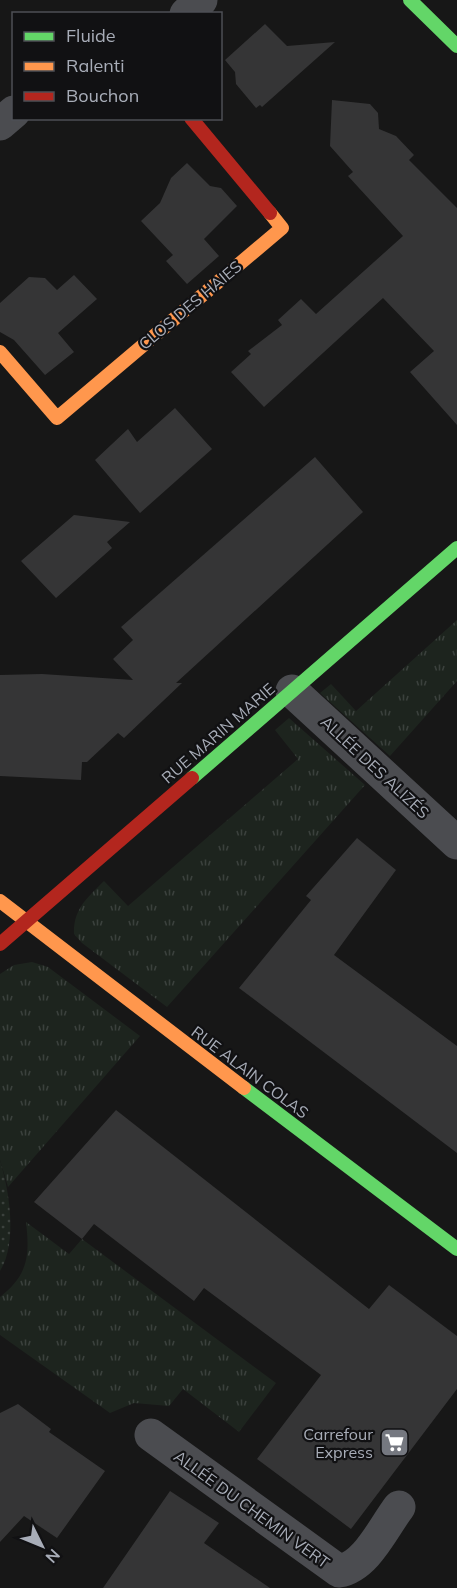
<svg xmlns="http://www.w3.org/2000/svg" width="457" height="1588" font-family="Mulish,sans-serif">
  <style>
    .grass { fill: url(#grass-tufts) }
    .park { fill: url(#park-dots) }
    .building { fill: #353536 }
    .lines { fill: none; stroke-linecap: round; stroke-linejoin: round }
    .street { stroke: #4b4c50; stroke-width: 33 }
    .fast { stroke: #63d668; stroke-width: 14 }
    .slow { stroke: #ff974d; stroke-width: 14 }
    .jam { stroke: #b3261e; stroke-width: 14 }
    .labels { text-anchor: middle; stroke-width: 4.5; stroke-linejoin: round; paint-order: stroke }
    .street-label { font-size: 16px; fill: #a8adb8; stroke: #111113 }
    .poi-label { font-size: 16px; fill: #a8adb8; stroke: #111113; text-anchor: end }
  </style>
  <defs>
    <pattern id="grass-tufts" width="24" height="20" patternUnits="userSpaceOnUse" patternTransform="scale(1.5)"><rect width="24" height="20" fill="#1d241e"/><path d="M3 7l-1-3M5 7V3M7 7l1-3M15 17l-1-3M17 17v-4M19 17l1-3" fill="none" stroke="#3b413d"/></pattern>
    <pattern id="park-dots" width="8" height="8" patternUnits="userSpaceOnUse" patternTransform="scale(1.5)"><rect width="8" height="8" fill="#1d241e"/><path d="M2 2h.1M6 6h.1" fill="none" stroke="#3b413d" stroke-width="1.8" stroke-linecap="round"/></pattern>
  </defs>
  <rect width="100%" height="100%" fill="#171717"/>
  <g class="grass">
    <path d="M457,620v61l-67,75 -70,-63 11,-9 25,27z"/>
    <path d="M289,718l76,67 -198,222 -85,-64 -8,-9c-1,-25 14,-37 30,-53l24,25 170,-147 -23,-29z"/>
    <path d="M32,962l16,5 92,69 -132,151 -8,-27v-186l14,-9z"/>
    <path d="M26,1222l43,32 13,-15 194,144 -37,49 -56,-43 -14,17 -35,-3 -24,10 -110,-78v-38c28,-22 30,-41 26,-75z"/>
  </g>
  <path class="park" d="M0,1160c9,30 18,82 0,111z"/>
  <g class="building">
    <path d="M265,24l22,22 48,-4 -73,65 -2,-2 -4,3 -20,-24 -1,-12 -10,-12z"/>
    <path d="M332,100l38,4 8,9 1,16 17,7 18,19 -5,5 48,48v217l-47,-53 24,-21 -51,-53 -119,109 -33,-35 20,-18 -3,-3 34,-26 -4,-5 23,-21 15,15 87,-78 -55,-60 5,-4 -23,-26z"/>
    <path d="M187,163l23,23 11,2 16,18 -33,33 15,17 -32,28 -21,-23 7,-6 -32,-34 19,-18 11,-25z"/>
    <path d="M74,275l23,24 -39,34 16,19 -29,23 -31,-35 -14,-8v-29l29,-26 16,1 12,12z"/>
    <path d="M175,408l37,41 -72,64 -45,-53 33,-31 9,13z"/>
    <path d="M315,457l48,55 -187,171h6l-58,55 -6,-5 -31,29h-5l-1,18 -81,-4v-101l42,-1 91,6 -20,-21 20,-19 -12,-13z"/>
    <path d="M74,515l56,7 -23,20 5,6 -56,50 -35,-37z"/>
    <path d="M357,838l39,32 -62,85 123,91v107l-218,-165 72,-88 -5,-4z"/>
    <path d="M116,1110l253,199 20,-24 68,51v53l-106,140 -94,-70 64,-84 -117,-87 -10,13 -100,-77 -12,15 -48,-37z"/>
    <path d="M18,1404l33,25 -2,3 56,39 -48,67 -33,-22 -24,26v-129z"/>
    <path d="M170,1491l49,32 -15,20 66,45h-167z"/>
  </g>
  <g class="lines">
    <g class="street">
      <path d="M186,14l15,-14"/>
      <path d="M0,124l14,-12"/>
      <path d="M292,691l165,152"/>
      <path d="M151,1435l188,136c27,-4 44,-43 60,-64"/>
    </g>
    <g class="fast">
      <path d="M410,0l47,46"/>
      <path d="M192,778l265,-230"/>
      <path d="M244,1088l213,161"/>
    </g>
    <g class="slow">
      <path d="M0,352l57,66 225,-190 -12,-15"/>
      <path d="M0,901l244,187"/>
    </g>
    <g class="jam">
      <path d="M191,118l79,95"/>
      <path d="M0,944l192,-166"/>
    </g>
  </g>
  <defs>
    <symbol id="supermarket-square" viewBox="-11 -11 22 22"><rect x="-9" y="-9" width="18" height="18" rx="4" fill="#757880" stroke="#111113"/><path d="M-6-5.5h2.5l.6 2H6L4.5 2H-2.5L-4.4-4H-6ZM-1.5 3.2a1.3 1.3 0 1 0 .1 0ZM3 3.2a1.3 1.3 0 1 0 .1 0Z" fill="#fff"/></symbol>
  </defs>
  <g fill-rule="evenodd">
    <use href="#supermarket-square" x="378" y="1426" width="33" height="33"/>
  </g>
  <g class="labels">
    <g class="street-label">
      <text transform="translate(190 305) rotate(-40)" y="6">CLOS DES HAIES</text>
      <text transform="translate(218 733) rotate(-41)" y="6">RUE MARIN MARIE</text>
      <text transform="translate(375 767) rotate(43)" y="6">ALLÉE DES ALIZÉS</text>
      <text transform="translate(250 1072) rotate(37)" y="6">RUE ALAIN COLAS</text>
      <text transform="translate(252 1509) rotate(36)" y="6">ALLÉE DU CHEMIN VERT</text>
    </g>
    <g class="poi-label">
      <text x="373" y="1440">Carrefour<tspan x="373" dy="18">Express</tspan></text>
    </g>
  </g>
  <rect x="12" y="12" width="210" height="108" fill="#111113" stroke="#4d4f55" stroke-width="1.5"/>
  <rect x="24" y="32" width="30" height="9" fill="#63d668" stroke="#4d4f55" stroke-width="1.5"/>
  <text x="66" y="42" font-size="18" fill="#a8adb8">Fluide</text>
  <rect x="24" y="62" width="30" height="9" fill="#ff974d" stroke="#4d4f55" stroke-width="1.5"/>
  <text x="66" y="72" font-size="18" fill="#a8adb8">Ralenti</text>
  <rect x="24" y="92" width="30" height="9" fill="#b3261e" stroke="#4d4f55" stroke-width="1.5"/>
  <text x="66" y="102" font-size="18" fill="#a8adb8">Bouchon</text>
  <g transform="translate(42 1546) rotate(133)" stroke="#111113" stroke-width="4.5" paint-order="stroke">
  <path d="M0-4.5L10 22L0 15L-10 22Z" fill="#a8adb8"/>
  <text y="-9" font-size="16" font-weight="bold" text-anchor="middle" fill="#a8adb8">N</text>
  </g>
</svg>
